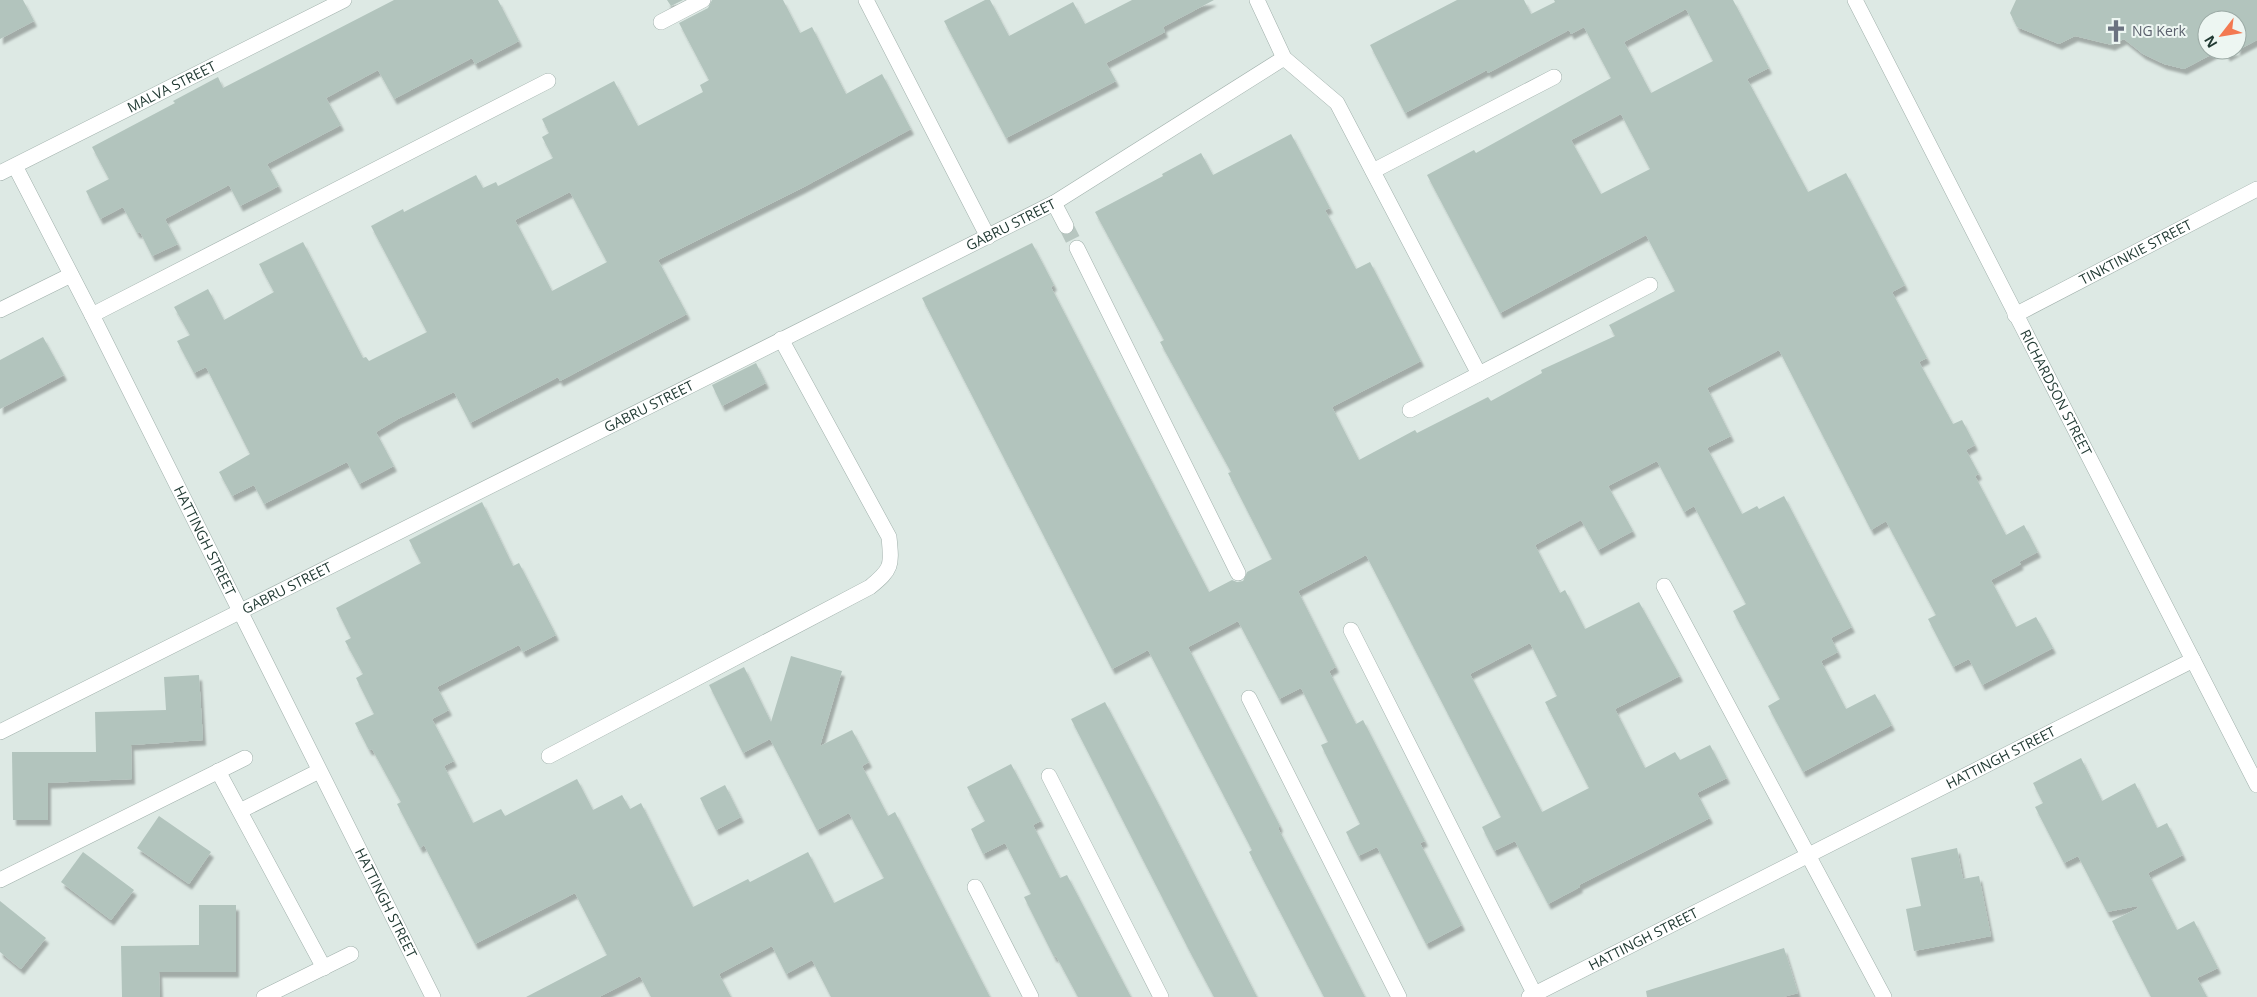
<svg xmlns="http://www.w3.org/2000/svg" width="2257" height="997" font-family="'Open Sans',sans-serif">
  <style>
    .building { fill: #b2c4bd; fill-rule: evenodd; filter: url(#shadow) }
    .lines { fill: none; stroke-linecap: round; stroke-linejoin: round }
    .minor-tunnel { stroke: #b7c6c0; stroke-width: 15; stroke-dasharray: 15 8; stroke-linecap: butt }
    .minor-casing { stroke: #a0b0ab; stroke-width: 16 }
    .minor { stroke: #fff; stroke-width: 15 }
    .labels { text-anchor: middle; stroke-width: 4; stroke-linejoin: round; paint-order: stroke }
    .worship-label { font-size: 14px; fill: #5b616d; stroke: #edf6f2; text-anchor: start }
    .street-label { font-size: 14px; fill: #1f3831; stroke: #edf6f2 }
  </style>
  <defs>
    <filter id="shadow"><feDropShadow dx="3" dy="5.5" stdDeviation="1" flood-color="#0004"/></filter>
  </defs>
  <rect width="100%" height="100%" fill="#dde9e4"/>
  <g class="building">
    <path d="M0,0h23l11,21 -34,18z"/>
    <path d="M394,0h104l21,41 -44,23 -3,-6 -78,41 -16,-29 -52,28 15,27 -74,39 12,22 -39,20 -11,-21 -64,34 13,25 -26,12 -12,-24 -3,1 -14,-26 -23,12 -14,-28 23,-12 -17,-32 83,-44 -2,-2 45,-24 5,11z"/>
    <path d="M667,0h16l-12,6z"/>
    <path d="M712,0h71l17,33 12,-6 34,67 36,-20 29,55 -109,59 -144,72 29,54 -127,67 -2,-4 -88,46 -16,-31 -56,27 -22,13 18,34 -35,18 -12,-22 -83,42 -10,-19 -22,11 -13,-24 31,-18 -44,-87 -12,6 -17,-32 13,-6 -16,-28 34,-18 16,31 50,-28 -15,-28 44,-22 60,116 3,-1 3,4 58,-29 -56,-106 32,-17 1,3 72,-37 7,13 13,-6 2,4 55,-28 -11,-21 7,-4 -7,-14 72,-38 24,45 65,-34 -3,-7 9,-5 -30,-57 29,-15zM570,192l37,70 -55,29 -37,-71z"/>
    <path d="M985,0h5l19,36 64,-34 12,22 47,-24h82l-51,27 2,5 -59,31 10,18 -110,57 -62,-117z"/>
    <path d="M1457,0h67l7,14 24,-12 -1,-2h179l36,68 -22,11 61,113 38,-19 59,112 -13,7 35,66 -8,4 34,62 9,-4 13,25 -9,5 13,24 -4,2 31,59 18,-10 14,27 -19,10 2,2 -30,16 25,47 20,-10 17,31 -71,37 -13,-26 -16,8 -25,-48 8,-4 -50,-94 -15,9 -92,-180 -72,38 24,48 -24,12 35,66 15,-8 2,3 25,-13 68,131 -21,11 7,14 -17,9 25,48 29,-15 17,31 -89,47 -35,-66 12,-7 -47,-88 13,-7 -52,-98 -10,6 -27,-51 -49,25 25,45 -35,19 -17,-30 -46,25 25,48 5,-3 20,39 54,-27 41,74 -65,33 30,59 30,-16 5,8 30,-15 17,33 -30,15 13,25 -131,67 1,2 -32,17 -33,-63 -21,10 -12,-24 19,-10 -135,-262 -68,36 38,76 -7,4 27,53 7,-4 62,121 -5,2 42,82 -36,19 -49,-97 -19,9 -12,-24 14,-8 -39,-79 7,-3 -27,-54 -22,11 -41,-78 -50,26 92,179 -2,2 87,169h-41l-75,-145 3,-2 -104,-200 -36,19 -190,-371 110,-55 22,42 -3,2 158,305 23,-12 5,2 6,-1 4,-9 25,-13 -44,-86 3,-1 -71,-130 4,-2 -69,-128 68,-36 -1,-2 39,-21 12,22 78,-41 39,74 -5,2 31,59 14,-7 51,99 -89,46 27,53 56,-30 2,3 71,-36 3,4 51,-28 -1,-3 74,-34 -6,-11 66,-34 -29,-56 -146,78 -73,-138 47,-25 2,3 135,-75 -27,-51 -13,7 -2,-4 -81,43 -1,-3 -82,43 -35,-68zM1686,9l27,52 -62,32 -27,-51zM1621,114l29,55 -49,25 -30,-54zM1530,643l27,53 -12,6 44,86 -47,24 -72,-138z"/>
    <path d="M2016,0h241v40l-30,16 -3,-6h13v-30h-30v30h13l-36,19 -20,-5 -21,-10 -19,-15 -12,6 -37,-9 -16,8 -42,-17 -7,-14z"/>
    <path d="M43,337l21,38 -64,34v-49z"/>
    <path d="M756,363l10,20 -44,23 -10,-21z"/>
    <path d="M482,502l31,64 6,-3 37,72 -33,17 -4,-7 -82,42 12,23 -17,9 22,42 -10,5 29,57 28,-14 4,7 72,-37 16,31 29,-15 8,14 11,-6 52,104 55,-28 2,3 58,-30 26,51 50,-25 -35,-65 -32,17 -47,-91 -27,14 -34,-68 35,-18 27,55 20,-66 51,15 -22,75 32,-16 17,32 -7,4 26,50 7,-4 95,185h-159l-19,-37 -26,14 -14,-28 -53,28 12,23h-80l-11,-21 -41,21h-73l81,-42 -32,-62 -100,51 -51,-99 -4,3 -23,-44 4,-2 -29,-53 -3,1 -14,-27 19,-9 -18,-36 7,-4 -18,-33 6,-3 -15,-30 85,-45 -12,-23z"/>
    <path d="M199,675l4,65 -72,5 1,34 -84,4v37h-35l-1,-68h84l-1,-40 71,-2 -2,-33z"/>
    <path d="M1105,702l54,103 98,192h-43l-24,-45 -119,-233z"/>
    <path d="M2081,758l21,43 33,-18 22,45 10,-5 16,32 -35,18 29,57 17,-9 24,47 -21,10 10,19h-56l-39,-76 26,-13 -1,-2 -30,6 -29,-56 -14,7 -29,-56 8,-4 -10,-20z"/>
    <path d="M1011,764l30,57 -8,4 27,53 7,-3 64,122h-53l-22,-41 -2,1 -30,-60 7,-3 -26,-51 -22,11 -12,-25 14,-8 -18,-34z"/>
    <path d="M725,785l16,32 -25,13 -16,-32z"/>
    <path d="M159,816l52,36 -22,32 -52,-36z"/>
    <path d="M1957,848l6,31 16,-3 12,60 -77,15 -8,-42 15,-3 -10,-48z"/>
    <path d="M83,852l51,38 -23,30 -50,-38z"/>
    <path d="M0,901l46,37 -25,31 -21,-17z"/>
    <path d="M199,905h37v67h-77l1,25h-38l-1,-51 78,-1z"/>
    <path d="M1784,948l14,45 -15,4h-136l-1,-6z"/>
  </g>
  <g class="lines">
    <path class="minor-tunnel" d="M1066,226l11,22"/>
    <defs>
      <g id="minor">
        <path d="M866,0l122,237"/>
        <path d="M1257,0l27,58 53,45 142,271"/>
        <path id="s1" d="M1855,0l402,785"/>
        <path d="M661,22l42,-22"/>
        <path id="s2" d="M15,166l77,149 341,682"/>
        <path d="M1373,171l181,-94"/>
        <path id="s3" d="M0,173l344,-173"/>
        <path d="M1054,203l12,23"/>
        <path d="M1077,248l161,325"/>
        <path d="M0,310l71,-35"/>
        <path d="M92,315l456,-234"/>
        <path id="s4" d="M2015,315l242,-126"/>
        <path d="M1410,410l240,-125"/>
        <path d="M1664,586l220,411"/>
        <path d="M1351,630l185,367"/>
        <path d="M1249,698l150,299"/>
        <path id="s5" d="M0,732l1054,-529 230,-145"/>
        <path d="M549,756l321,-169c22,-18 22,-21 19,-50l-108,-198"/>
        <path d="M218,771l106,197"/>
        <path d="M1049,776l112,221"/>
        <path d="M240,811l79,-40"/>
        <path d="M0,880l245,-122"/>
        <path d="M975,887l56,110"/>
        <path d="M264,997l87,-43"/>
        <path id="s6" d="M1529,997l664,-337"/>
      </g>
    </defs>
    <use href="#minor" class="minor-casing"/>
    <use href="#minor" class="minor"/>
  </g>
  <defs>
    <symbol id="church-bare" viewBox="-9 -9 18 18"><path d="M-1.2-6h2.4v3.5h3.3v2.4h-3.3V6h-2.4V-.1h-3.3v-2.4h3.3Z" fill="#6b7280" stroke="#edf6f2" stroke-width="2.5" paint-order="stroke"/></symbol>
  </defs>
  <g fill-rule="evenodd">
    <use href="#church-bare" x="2100" y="15" width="32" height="32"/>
  </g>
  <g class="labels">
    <g class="worship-label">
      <text x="2132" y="36">NG Kerk</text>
    </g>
    <g class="street-label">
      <text dy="5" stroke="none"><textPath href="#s3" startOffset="192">MALVA STREET</textPath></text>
      <text dy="5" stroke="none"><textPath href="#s5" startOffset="1131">GABRU STREET</textPath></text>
      <text dy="5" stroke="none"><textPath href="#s4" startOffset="136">TINKTINKIE STREET</textPath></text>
      <text dy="5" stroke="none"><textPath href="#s1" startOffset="441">RICHARDSON STREET</textPath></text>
      <text dy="5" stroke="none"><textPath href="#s5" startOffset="726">GABRU STREET</textPath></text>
      <text dy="5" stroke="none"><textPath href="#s2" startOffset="420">HATTINGH STREET</textPath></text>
      <text dy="5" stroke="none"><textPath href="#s5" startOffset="321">GABRU STREET</textPath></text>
      <text dy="5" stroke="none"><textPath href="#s6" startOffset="529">HATTINGH STREET</textPath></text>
      <text dy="5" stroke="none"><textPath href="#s2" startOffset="825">HATTINGH STREET</textPath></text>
      <text dy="5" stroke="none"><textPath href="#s6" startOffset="128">HATTINGH STREET</textPath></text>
    </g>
  </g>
  <g transform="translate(2222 35) rotate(239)"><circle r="24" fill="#edf6f2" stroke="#9baaa5"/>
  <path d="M0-4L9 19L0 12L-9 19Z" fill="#f37951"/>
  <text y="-8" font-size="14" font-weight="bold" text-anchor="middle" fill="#1f3831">N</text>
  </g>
</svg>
